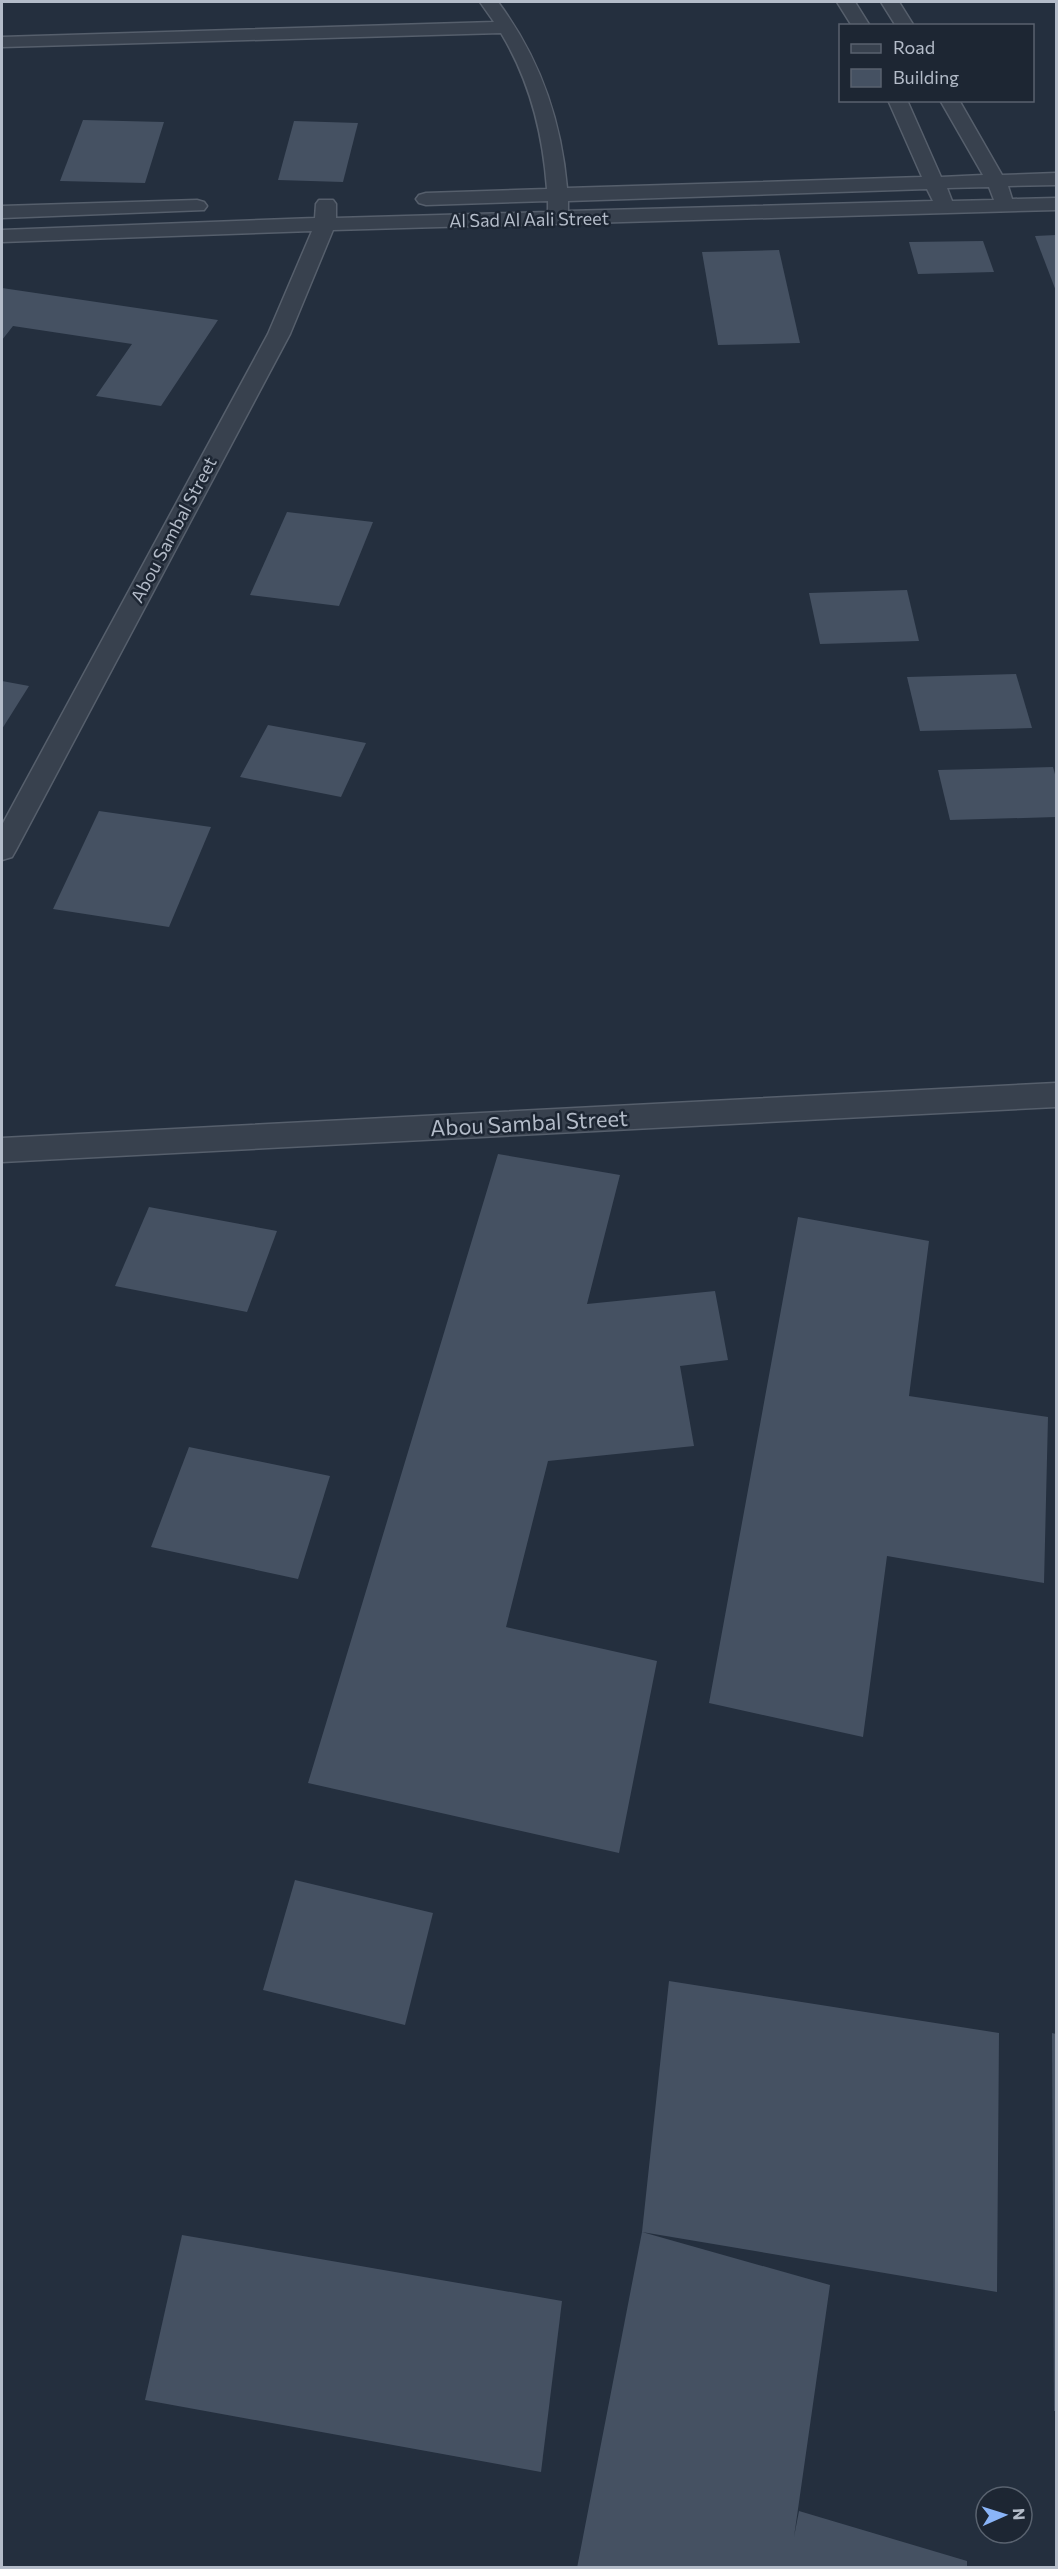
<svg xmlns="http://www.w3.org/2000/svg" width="1058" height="2569" font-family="Commissioner,sans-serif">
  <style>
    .building { fill: #455162 }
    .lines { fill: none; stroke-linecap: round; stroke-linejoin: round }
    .street-casing { stroke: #565f6c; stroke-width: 3 }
    .street { fill: #38414e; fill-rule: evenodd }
    .labels { text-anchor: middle; stroke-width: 5; stroke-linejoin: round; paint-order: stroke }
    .far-street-label { font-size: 18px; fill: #b4bcc9; stroke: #1d2633 }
    .street-label { font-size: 22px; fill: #b4bcc9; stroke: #1d2633 }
  </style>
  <rect width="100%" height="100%" fill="#242f3e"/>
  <g class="building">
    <path d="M83,120l81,2 -19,61 -85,-2z"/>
    <path d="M294,121l64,2 -15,59 -65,-2z"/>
    <path d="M1056,235v56l-21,-55z"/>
    <path d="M983,241l11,31 -76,2 -9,-32z"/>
    <path d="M779,250l21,93 -82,2 -16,-93z"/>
    <path d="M2,288l216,32 -57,86 -65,-10 36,-52 -119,-18 -11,14z"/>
    <path d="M287,512l86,10 -34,84 -89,-11z"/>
    <path d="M907,590l12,51 -99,3 -11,-51z"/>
    <path d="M1016,674l16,54 -112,3 -13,-54z"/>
    <path d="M2,681l27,5 -27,43z"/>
    <path d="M268,725l98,18 -25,54 -101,-20z"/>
    <path d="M1053,767l3,11v39l-106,3 -12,-50z"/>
    <path d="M99,811l112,16 -42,100 -116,-18z"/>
    <path d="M498,1154l122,21 -33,129 128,-13 13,69 -48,6 14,80 -146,15 -42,166 151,34 -38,192 -311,-70z"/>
    <path d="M149,1207l128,24 -30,81 -132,-26z"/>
    <path d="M798,1217l131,24 -20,155 139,21 -4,166 -157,-27 -24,181 -154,-34z"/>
    <path d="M189,1447l141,29 -32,103 -147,-32z"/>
    <path d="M295,1880l138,33 -28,112 -142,-35z"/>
    <path d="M669,1981l330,52 -2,259 -355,-60 188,53 -36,252 5,-26 168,50v7h-390l65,-336z"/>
    <path d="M1052,2033l4,1v377h-2z"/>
    <path d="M182,2235l380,66 -21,171 -396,-72z"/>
  </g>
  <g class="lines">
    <defs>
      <g id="street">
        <path d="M480,2h18c41,55 63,116 69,186l355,-11 -34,-77h19l34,77 42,-2 -43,-75h19l43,75 54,-2v12l-48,1 4,13 44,-1v12l-723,20 -43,104 -274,516 -4,7 -10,3v-35l266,-491 44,-103 -310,11v-12l313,-12 1,-14 3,-4h14l3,4v14l212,-6v-11l-122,4 -7,-2 -3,-4 3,-4 7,-2 121,-4c-4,-56 -17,-108 -46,-156l-499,14v-10l492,-15zM989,187l5,13 -42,1 -5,-13zM927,189l6,12 -365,10v-10z"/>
        <path d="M837,2h18l15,24h-18z"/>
        <path d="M881,2h18l15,24h-18z"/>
        <path d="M197,200l7,2 3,4 -3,4 -202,8v-12z"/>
        <path d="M1056,1083v24l-1054,55v-24z"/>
      </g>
    </defs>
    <use href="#street" class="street-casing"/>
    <use href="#street" class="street"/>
  </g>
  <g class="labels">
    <g class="far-street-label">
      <text transform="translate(529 220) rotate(-1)" y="6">Al Sad Al Aali Street</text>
      <text transform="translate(174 530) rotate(-62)" y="6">Abou Sambal Street</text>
    </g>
    <g class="street-label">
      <text transform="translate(529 1123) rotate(-3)" y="8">Abou Sambal Street</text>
    </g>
  </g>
  <rect width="1058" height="2569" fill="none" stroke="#b4bcc9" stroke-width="6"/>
  <rect x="839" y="24" width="195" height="78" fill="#1d2633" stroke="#59626f" stroke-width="1.5"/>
  <rect x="851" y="44" width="30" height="9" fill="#38414e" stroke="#59626f" stroke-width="1.5"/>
  <text x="893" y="54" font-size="18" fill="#b4bcc9">Road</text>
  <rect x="851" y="69" width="30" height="18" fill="#455162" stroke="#59626f" stroke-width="1.5"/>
  <text x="893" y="84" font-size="18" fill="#b4bcc9">Building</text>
  <g transform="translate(1004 2515) rotate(87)"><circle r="28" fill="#1d2633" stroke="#59626f" stroke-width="1.5"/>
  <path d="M0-4.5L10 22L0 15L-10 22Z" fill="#8ab4f8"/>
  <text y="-9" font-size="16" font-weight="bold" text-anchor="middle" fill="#b4bcc9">N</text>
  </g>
</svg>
